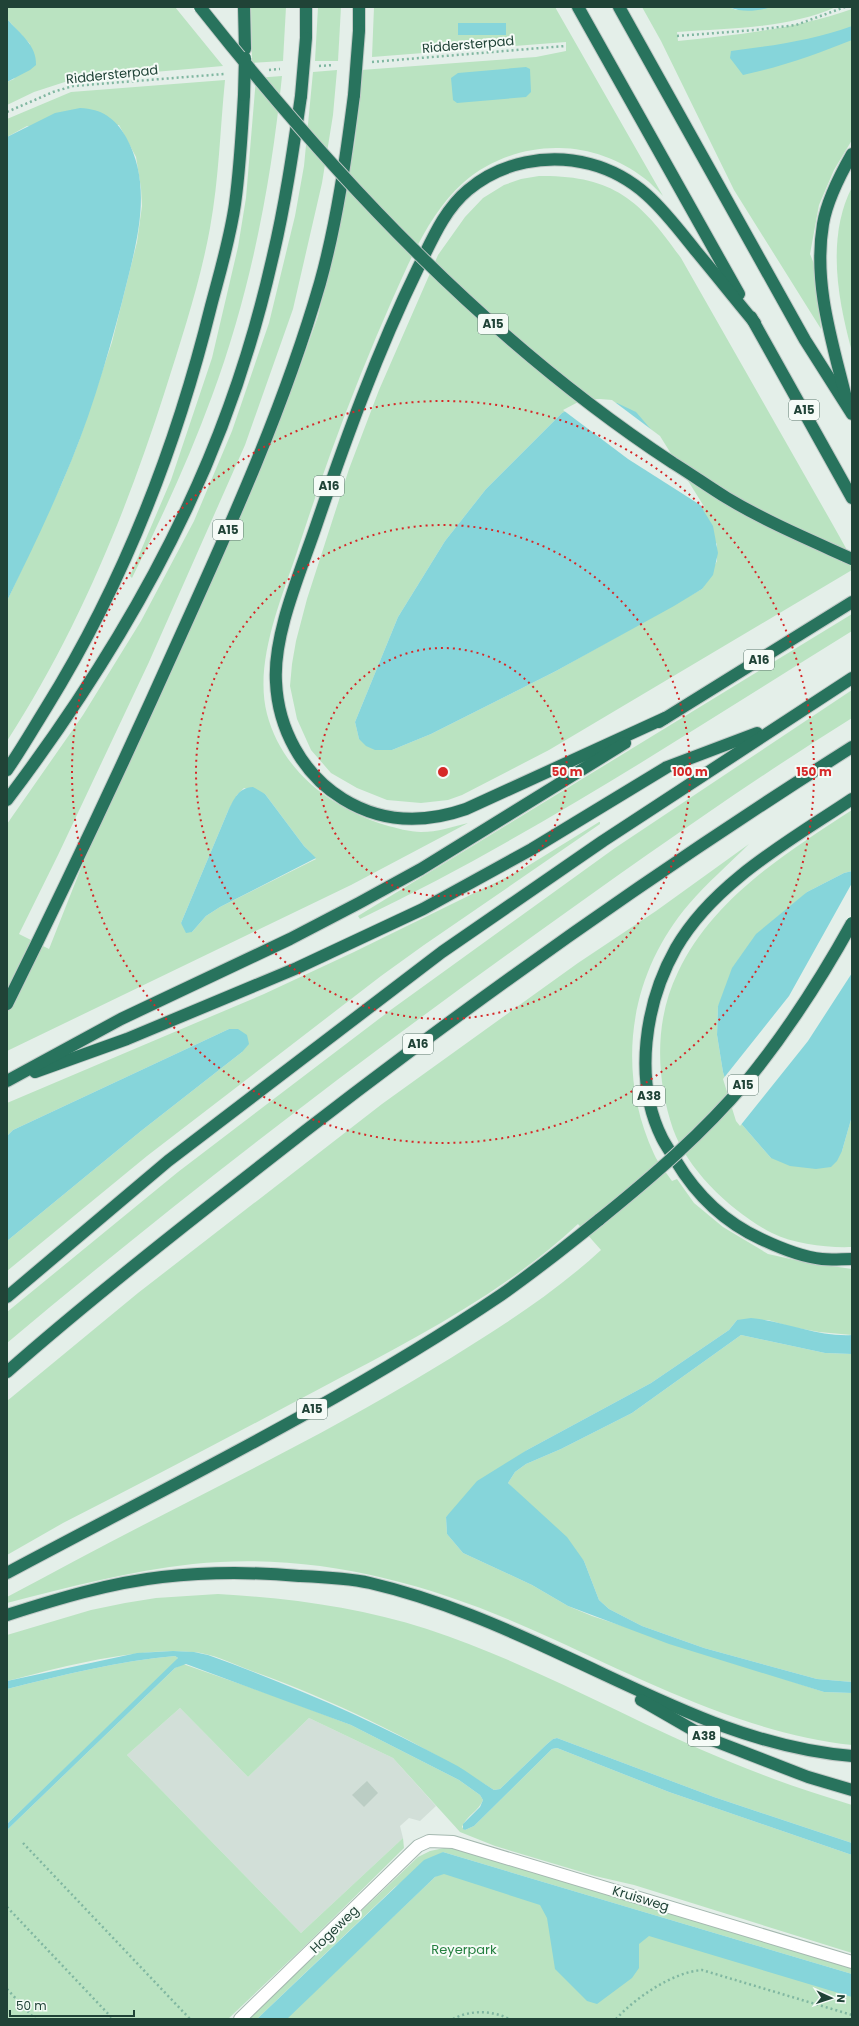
<svg xmlns="http://www.w3.org/2000/svg" width="859" height="2026" font-family="Poppins,sans-serif">
  <style>
    .built { fill: #d2dfd8 }
    .green { fill: #bae3c1; fill-rule: evenodd }
    .water { fill: #86d5da }
    .pier { fill: #e4efe9 }
    .building { fill: #bbcdc4 }
    .lines { fill: none; stroke-linecap: round; stroke-linejoin: round }
    .minor-casing { stroke: #a5b8b0; stroke-width: 14 }
    .motorway-casing { stroke: #c1cac7; stroke-width: 14 }
    .path { stroke: #80b7a1; stroke-width: 2.5; stroke-dasharray: 2 3; stroke-linecap: butt }
    .minor { stroke: #fff; stroke-width: 12 }
    .motorway { stroke: #28735d; stroke-width: 12 }
    .motorway-bridge-casing { stroke: #c1cac7; stroke-width: 14; stroke-linecap: butt }
    .motorway-bridge { stroke: #28735d; stroke-width: 12 }
    .ring { fill: none; stroke: #d62828; stroke-width: 2; stroke-dasharray: 2 4 }
    .labels { text-anchor: middle; stroke-width: 4; stroke-linejoin: round; paint-order: stroke }
    .shield { fill: #f5fbf7; stroke: #607a71; stroke-width: 1 }
    .shield-label { font-size: 12px; font-weight: bold; fill: #204337 }
    .street-label { font-size: 13px; fill: #204337; stroke: #f5fbf7 }
    .park-label { font-size: 13px; fill: #258040; stroke: #f5fbf7 }
    .centre { fill: #d62828; stroke: #f5fbf7; stroke-width: 2 }
    .ring-label { font-size: 12px; text-anchor: middle; font-weight: bold; fill: #d62828; stroke: #f5fbf7; stroke-width: 4; stroke-linejoin: round; paint-order: stroke }
  </style>
  <rect width="100%" height="100%" fill="#e4efe9"/>
  <path class="built" d="M180,1708l68,69 61,-59 84,40 43,48 -16,15 -11,-3 -9,8 3,12 -102,95 -174,-178z"/>
  <g class="green">
    <path d="M7,7h168l48,59 -149,13 -40,13 -27,13v-23l7,-3 16,-35 -23,-25z"/>
    <path d="M251,7h35l-3,54 -31,2z"/>
    <path d="M318,7h23l-3,54h-23z"/>
    <path d="M374,7h181l108,189c-6,-6 -12,-13 -19,-18 -24,-19 -58,-31 -88,-30 -33,0 -67,12 -92,34 -34,30 -53,76 -71,116 -23,52 -44,104 -63,157 -12,33 -23,67 -34,100 -16,47 -42,109 -29,159 15,57 64,94 118,111 11,3 25,7 36,7 17,0 31,-5 47,-9l-117,62 -344,166v-227l76,-109 58,-94 53,-100 38,-90 37,-108 26,-107 9,-50 9,-94 24,-2 -4,45 -11,68 -29,126 -48,136 -96,217 -90,191 -40,81 30,15 36,-91 167,-369 48,-122 18,-51 21,-88 16,-87 6,-71 175,-13 30,-6v-9l-194,15zM459,23h46l1,11 -48,1zM244,788l21,6 39,52 12,13 -96,48 -14,9 -14,16 -11,-9 47,-112 9,-16z"/>
    <path d="M642,7h87l7,3 36,-3h64c-50,22 -106,21 -159,25l1,9c59,-6 117,-12 174,-32v131l-18,30 -15,35 -9,49 4,10 7,65 -87,-139 -73,-149z"/>
    <path d="M282,76c-11,109 -32,218 -70,320 -23,63 -51,123 -80,182l-2,-2 41,-96 41,-122 26,-111 8,-49 10,-120z"/>
    <path d="M225,80c-5,50 -6,99 -15,148 -10,55 -28,109 -45,163 -39,122 -88,242 -158,350v-140l55,-118 17,-42 33,-99 25,-100 5,-36 -1,-18 -5,-31 -17,-32 -92,1 -20,11v-18l64,-27z"/>
    <path d="M539,176c74,-1 101,24 142,82l152,267 19,34v11l-303,180 -87,45 -14,5 -27,3 -34,-3 -30,-12 -26,-15 -20,-23 -14,-31 -7,-33 2,-22 4,-23 11,-42 42,-130 30,-79 59,-135 27,-38 18,-19 21,-13 17,-6zM583,402l134,142v17l-15,28 -146,82 -125,63 -39,16 -33,-11 -4,-17 43,-105 47,-76 41,-52 76,-76z"/>
    <path d="M852,187v165c-14,-52 -26,-114 0,-165z"/>
    <path d="M852,614v17c-161,100 -321,206 -492,288l-2,-3z"/>
    <path d="M852,690v28c-109,68 -214,143 -319,218 -180,129 -356,264 -526,407v-31l171,-140 214,-163 223,-161z"/>
    <path d="M852,810v61l-8,2 -37,19 -89,114 -1,29 6,37 15,48 33,38 71,-7 10,-35v131c-25,1 -58,-3 -80,-14 -39,-20 -84,-62 -99,-104 -17,-51 -19,-108 5,-157 35,-74 108,-119 174,-162z"/>
    <path d="M599,822h1v2l-176,121 -43,31 -234,180 -140,115v-30l134,-110 101,-79 -4,-23h-9l-216,101 -6,6v-33l257,-109 90,-42 169,-83z"/>
    <path d="M749,844c-20,20 -42,39 -60,60 -60,70 -74,166 -35,250 4,9 12,18 18,27l5,-2 17,24 29,24 45,27 36,8 48,7v66l-33,-3 -27,-5 -24,-7h-31l-8,10 -78,53 -124,67 -81,67 1,17 16,19 69,32 36,21 24,10 232,76 28,1v52c-104,-11 -205,-63 -299,-106 -114,-53 -232,-88 -360,-75 -63,7 -125,23 -186,39v-6c60,-32 120,-64 181,-95 82,-42 164,-84 243,-132 59,-36 119,-73 170,-120l-23,-26c-75,70 -168,117 -257,164 -86,46 -172,91 -258,135l-56,32v-154l131,-108 244,-189 196,-141 78,-52z"/>
    <path d="M741,1335l84,18 27,1v328l-35,-3 -113,-31 -62,-22 -33,-17 -10,-9 -15,-39 -76,-78 7,-11 11,-8 35,-15 71,-36z"/>
    <path d="M218,1594c71,4 141,13 209,35 104,34 200,90 301,132 40,17 82,31 124,44v38l-138,-46 -157,-59 -4,1 -6,5 -47,45 -6,1c-75,-48 -158,-89 -242,-119 -19,-7 -40,-18 -60,-19 -57,-5 -130,15 -185,29v-46l84,-25 34,-7 31,-5z"/>
    <path d="M175,1656l3,2 -1,2 -170,164v-135c55,-14 111,-28 168,-33z"/>
    <path d="M183,1664l97,34 71,27 108,55 21,15 3,5c-4,11 -17,16 -21,27l3,3 9,-4 78,-77 5,-1 112,44 183,63v98l-218,-68 -39,-9 -100,-30 -35,-14 -67,-74 -84,-40 -61,59 -68,-69 -53,47 174,178 102,-95 1,10 -96,95 -80,76h-221v-189l168,-162z"/>
    <path d="M444,1848l14,1 394,119v6l-409,-122 -48,35 -138,132h-9l170,-162 12,-6z"/>
    <path d="M445,1871l407,109v39h-566l149,-142z"/>
  </g>
  <g class="water">
    <path d="M729,7h43c-15,4 -29,6 -43,0z"/>
    <path d="M7,19c12,14 30,26 29,46l-6,5 -23,12z"/>
    <rect x="458" y="23" width="48" height="12"/>
    <path d="M852,26v14c-35,14 -71,27 -109,35l-13,-17 1,-7c40,-5 83,-11 121,-25z"/>
    <path d="M526,67l4,2 1,23 -5,5 -69,6 -4,-3 -2,-22 7,-5z"/>
    <path d="M80,108c22,1 35,10 46,29 29,52 9,111 -4,165 -16,61 -34,122 -60,181 -17,40 -36,79 -55,118v-464l48,-24z"/>
    <path d="M600,401l17,2 19,9 25,29 52,85 5,27 -5,22 -11,14 -28,17 -118,65 -125,63 -39,16h-17l-9,-4 -7,-7 -4,-17 43,-105 47,-76 41,-52 76,-76 21,-11z"/>
    <path d="M253,787l12,7 39,52 12,12 -96,49 -14,9 -14,16 -6,1 -5,-10 47,-112c6,-12 10,-23 25,-24z"/>
    <path d="M852,871v245l-10,35 -5,10 -6,6 -15,2 -26,-3 -19,-8 -33,-38 -15,-48 -6,-37 1,-29 14,-38 24,-34 51,-42 37,-19z"/>
    <path d="M229,1029h9l9,6 2,9 -7,8 -101,79 -134,110v-105l6,-6z"/>
    <path d="M751,1318c34,3 66,19 101,17v19l-27,-1 -84,-18 -109,78 -71,36 -35,15 -11,8 -7,11 59,54 17,24 15,39 10,9 33,17 62,22 113,31 35,3v11l-28,-1 -155,-48 -101,-38 -36,-21 -69,-32 -16,-19 -1,-17 31,-36 50,-31 124,-67 78,-53 8,-10z"/>
    <path d="M173,1651l21,1 14,3c83,30 164,65 242,107 16,8 29,19 44,28l6,-1 47,-45 6,-5 4,-1 157,59 138,46v12l-183,-63 -112,-44 -5,1 -78,77 -9,4 -2,-1v-5l17,-17 3,-7 -3,-5 -21,-15 -108,-55 -165,-61 -11,4 -168,162v-6l171,-166 -3,-2c-57,5 -113,19 -168,33v-8l130,-28z"/>
    <path d="M443,1852l409,122v23l-203,-61 -10,8v24l-7,10 -35,26 -10,-3 -32,-32 -8,-51 -7,-13 -96,-31 -9,3 -148,142h-30l167,-159z"/>
  </g>
  <g class="pier">
    <path d="M600,399l12,1 48,36 45,72 -77,-49 -65,-49 19,-10z"/>
    <path d="M852,883v90l-44,68 -68,85 -4,-5 -13,-42 66,-83z"/>
  </g>
  <path class="building" d="M367,1781l11,12 -14,14 -12,-12z"/>
  <g class="lines">
    <defs>
      <path id="minor" d="M240,2019l178,-173 11,-5 24,1 399,120"/>
      <g id="motorway">
        <path d="M244,7l1,42"/>
        <path d="M578,7l161,287"/>
        <path d="M619,7l186,333 47,74"/>
        <path d="M359,31v-24"/>
        <path d="M306,38v-31"/>
        <path d="M751,317l101,181"/>
        <path d="M846,398c-14,-57 -33,-115 -23,-174 4,-24 17,-49 29,-70"/>
        <path d="M665,718l-199,91c-43,15 -84,14 -123,-10 -41,-25 -65,-71 -67,-117 -3,-47 24,-109 39,-153 30,-88 62,-177 103,-261 14,-28 26,-58 50,-78 33,-28 80,-37 122,-26 50,13 75,48 106,87 20,24 39,48 59,72"/>
        <path d="M659,722l193,-120"/>
        <path d="M7,770c14,-20 26,-41 39,-62 77,-124 130,-260 165,-402 9,-34 19,-67 24,-102 5,-36 7,-73 9,-109"/>
        <path d="M852,799c-61,41 -138,83 -176,149 -31,55 -43,132 -14,190 4,8 10,16 14,23 21,35 48,61 85,78 19,9 40,18 61,20 9,1 20,0 30,0"/>
        <path d="M7,800c68,-90 131,-188 179,-290 37,-78 67,-166 86,-250 13,-54 21,-109 29,-164"/>
        <path d="M7,1004c60,-121 117,-242 172,-365 53,-117 105,-232 141,-356 17,-61 26,-126 34,-188"/>
        <path d="M35,1072l92,-33 170,-71 126,-59 109,-60 135,-82 90,-34"/>
        <path d="M7,1081l114,-62 169,-80 69,-36 62,-34 204,-126"/>
        <path d="M7,1297l161,-136 274,-209 161,-111 249,-163"/>
        <path d="M7,1372c77,-68 157,-131 238,-194 195,-154 397,-298 607,-431"/>
        <path d="M7,1573c166,-89 337,-172 494,-278 34,-24 67,-50 99,-76"/>
        <path d="M7,1615c50,-16 102,-32 155,-38 45,-5 92,-5 137,-1 23,1 48,2 71,7 69,16 135,45 199,75 91,42 181,90 283,98"/>
        <path d="M641,1700l66,38 101,39 44,13"/>
      </g>
    </defs>
    <use href="#minor" class="minor-casing"/>
    <use href="#motorway" class="motorway-casing"/>
    <g class="path">
      <path d="M677,36l78,-6 41,-5 49,-18"/>
      <path d="M372,62l193,-16"/>
      <path d="M319,66l15,-1"/>
      <path d="M269,70l11,-1"/>
      <path d="M7,112l46,-20 20,-6 151,-12"/>
      <path d="M23,1843l167,176"/>
      <path d="M7,1907l106,112"/>
      <path d="M7,1989l28,30"/>
      <path d="M453,2019c16,-9 40,-9 56,0"/>
      <path d="M616,2019c19,-21 57,-47 86,-49l150,45"/>
    </g>
    <use href="#minor" class="minor"/>
    <use href="#motorway" class="motorway"/>
    <defs>
      <g id="motorway-bridge">
        <path d="M200,7c136,172 289,335 473,456 18,11 36,24 54,35 40,24 83,42 125,61"/>
        <path d="M244,95l1,-37"/>
        <path d="M354,95l5,-64"/>
        <path d="M301,96l5,-58"/>
        <path d="M600,1219c52,-42 103,-86 146,-137 41,-50 75,-103 106,-159"/>
      </g>
    </defs>
    <use href="#motorway-bridge" class="motorway-bridge-casing"/>
    <use href="#motorway-bridge" class="motorway-bridge"/>
  </g>
  <g class="ring">
    <circle cx="443" cy="772" r="124"/>
    <circle cx="443" cy="772" r="247"/>
    <circle cx="443" cy="772" r="371"/>
  </g>
  <g class="labels">
    <g class="shield">
      <rect x="478" y="314" width="30" height="20" rx="3"/>
      <rect x="789" y="400" width="30" height="20" rx="3"/>
      <rect x="314" y="476" width="30" height="20" rx="3"/>
      <rect x="213" y="520" width="30" height="20" rx="3"/>
      <rect x="744" y="650" width="30" height="20" rx="3"/>
      <rect x="403" y="1034" width="30" height="20" rx="3"/>
      <rect x="728" y="1075" width="30" height="20" rx="3"/>
      <rect x="633" y="1086" width="32" height="20" rx="3"/>
      <rect x="297" y="1399" width="30" height="20" rx="3"/>
      <rect x="688" y="1726" width="32" height="20" rx="3"/>
    </g>
    <g class="shield-label">
      <text x="493" y="328">A15</text>
      <text x="804" y="414">A15</text>
      <text x="329" y="490">A16</text>
      <text x="228" y="534">A15</text>
      <text x="759" y="664">A16</text>
      <text x="418" y="1048">A16</text>
      <text x="743" y="1089">A15</text>
      <text x="649" y="1100">A38</text>
      <text x="312" y="1413">A15</text>
      <text x="704" y="1740">A38</text>
    </g>
    <g class="street-label">
      <text transform="translate(468 44) rotate(-5)" y="5">Riddersterpad</text>
      <text transform="translate(112 74) rotate(-6)" y="5">Riddersterpad</text>
      <text transform="translate(641 1898) rotate(17)" y="5">Kruisweg</text>
      <text transform="translate(334 1929) rotate(-44)" y="5">Hogeweg</text>
    </g>
    <g class="park-label">
      <text x="464" y="1954">Reyerpark</text>
    </g>
  </g>
  <circle cx="443" cy="772" r="6" class="centre"/>
  <g class="ring-label">
    <text x="567" y="776">50 m</text>
    <text x="690" y="776">100 m</text>
    <text x="814" y="776">150 m</text>
  </g>
  <rect width="859" height="2026" fill="none" stroke="#204337" stroke-width="16"/>
  <g transform="translate(831 1998) rotate(93)" stroke="#f5fbf7" stroke-width="3" paint-order="stroke">
  <path d="M0-3L7 15L0 10L-7 15Z" fill="#204337"/>
  <text y="-6" font-size="11" font-weight="bold" text-anchor="middle" fill="#204337">N</text>
  </g>
  <path d="M10 2010v6h124v-6" fill="none" stroke="#204337" stroke-width="2"/>
  <text x="16" y="2010" font-size="12" fill="#204337" stroke="#f5fbf7" stroke-width="3" paint-order="stroke">50 m</text>
</svg>
